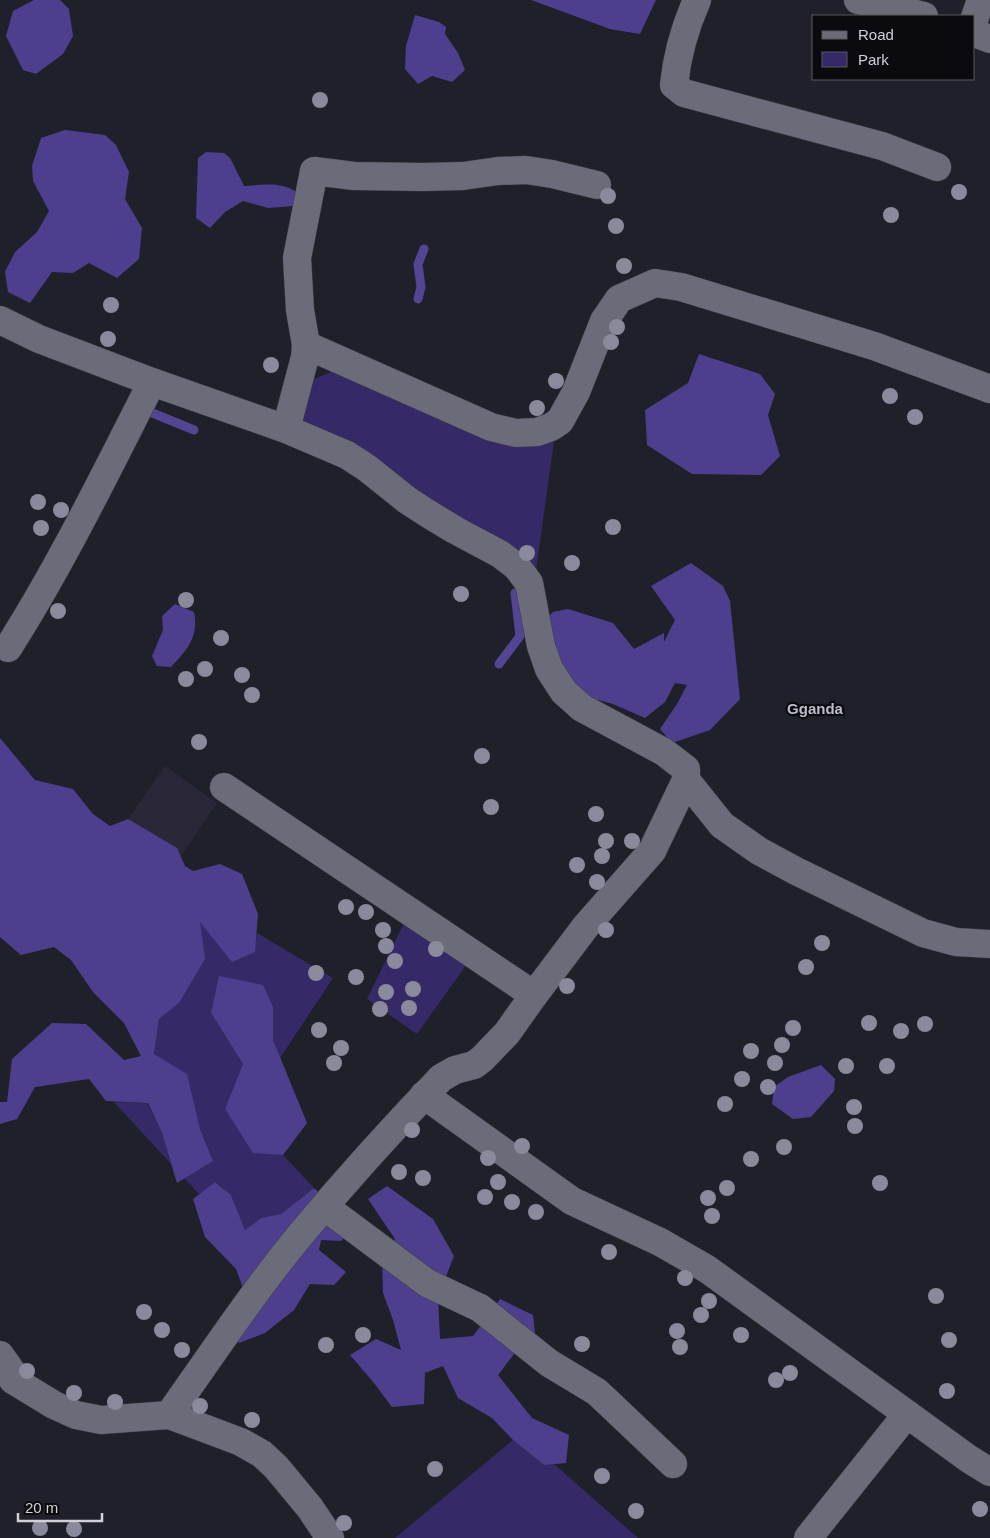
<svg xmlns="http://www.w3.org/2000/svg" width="990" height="1538" font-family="Helvetica,sans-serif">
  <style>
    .built { fill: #292738 }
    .green { fill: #352967 }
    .forest { fill: #4d3f8d }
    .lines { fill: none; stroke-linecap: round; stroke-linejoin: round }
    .stream { stroke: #534593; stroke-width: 9 }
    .street-casing { stroke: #3e3d46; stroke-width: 29 }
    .street { stroke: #6c6b79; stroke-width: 28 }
    .tree { fill: #8b8a9c }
    .labels { text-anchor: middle; stroke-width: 4.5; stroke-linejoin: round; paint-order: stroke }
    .quarter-label { font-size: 15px; font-weight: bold; fill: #bebdcc; stroke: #0a0a0f }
  </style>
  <rect width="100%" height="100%" fill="#20202b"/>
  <path class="built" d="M165,766l52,37 -36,53 -53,-37z"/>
  <g class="green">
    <path d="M331,372l174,69h49l-21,151 -237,-157 2,-26 16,-30z"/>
    <path d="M406,919l63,42 -52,73 -50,-35z"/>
    <path d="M199,920l55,32 3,-19 76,45 -53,80 -7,-18 -1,-33 -61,6 32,51 10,88 30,3 31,33 -33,26 -20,4 -16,12 -14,-35 -15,-13 -17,12 -15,-16 29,-17 -13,-32 -46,-75 5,-35 20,-16z"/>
    <path d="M114,1102l33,1 15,30 9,31z"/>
    <path d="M513,1440l31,25 10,-1 84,74h-243z"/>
  </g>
  <g class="forest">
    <path d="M34,0h26l9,9 4,27 -10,18 -27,20 -13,-4 -17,-34 7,-25z"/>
    <path d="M531,0h125l-16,34 -30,-5z"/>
    <path d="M415,15l24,7 7,5 -1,7 13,19 7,17 -13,12 -20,-6 -14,8 -13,-15 1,-23z"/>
    <path d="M65,130l40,5 11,10 13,27 -4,27 17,29 -3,31 -22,19 -28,-15 -16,10 -21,-1 -22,31 -22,-11 -3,-20 10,-20 22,-20 12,-21 -16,-30 -1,-15 9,-28z"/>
    <path d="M206,152l18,1 6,5 14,28c19,-1 37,-5 54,7l-5,13 -25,2 -25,-7 -18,11 -15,16 -14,-10 2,-60z"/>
    <path d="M699,354l61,20 15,20 -7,21 12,41 -19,19 -69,-1 -45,-29 -2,-35 43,-27z"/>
    <path d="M691,563l32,23 7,15 10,98 -30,31 -38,13 -12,-14 17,-25 10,-19 -12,-2 -10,19 -20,16 -32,-14 -34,-9 -22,-18 -14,-55 10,-10 15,-3 45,14 21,26 30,-16v9l11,-22 -24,-34z"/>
    <path d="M175,604l19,8c5,25 -7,38 -23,55l-14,-1 -5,-10 11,-26 -1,-14z"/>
    <path d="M0,738l35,42 38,9 20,25 17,12 18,-7 49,29 8,18 8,5 27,-7 22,10 16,40 -3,38 -23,10 -32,-40 5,37 -26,44 -20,16 -5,35 33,20 13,55 13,32 -36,22 -15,-50 -14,-30 -42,-2 -17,-22 -54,8 -18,32 -17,5v-22h7l5,-43 40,-36 34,1 38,36 17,-4 -17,-33 -31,-31 -22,-32 -17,-13 -33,8 -21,-18z"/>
    <path d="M219,976l44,9 10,22v33l34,83 -24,32 -30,-2 -28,-44 18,-45 -32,-51z"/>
    <path d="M821,1065l14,14 -1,12 -23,26 -18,2 -21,-15 2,-17 14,-10z"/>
    <path d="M215,1182l16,13 14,35 16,-12 20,-4 33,-26 31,28 6,14 -10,11 -20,-1 -2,10 27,22 -12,13 -24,-1 -16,26 -29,23 -26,10 -16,-18 20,-37 -7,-19 -31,-32 -12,-38z"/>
    <path d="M387,1186l46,33 21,37 -16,41 2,42 33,-3 27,-37 33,16 2,18 -21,21 -16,21 34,43 37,17 -3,28 -22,2 -31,-25 -21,-22 -34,-20 -15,-32 -18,7 -1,31 -32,3 -18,-24 -24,-28 26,-16 25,11 -8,-30 -10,-27 -1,-34 13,-20 -27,-40z"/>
  </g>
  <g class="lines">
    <g class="stream">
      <path d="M418,299l3,-12 -3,-23 6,-15"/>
      <path d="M150,412l44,18"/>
      <path d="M499,664l21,-28 -5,-43"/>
    </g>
    <defs>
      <g id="street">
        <path d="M697,0c-12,27 -20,55 -23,85l10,8 198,53 55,21"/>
        <path d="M858,0l66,16"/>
        <path d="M974,20l7,-20"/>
        <path d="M974,33l16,6"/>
        <path d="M0,320l39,19 113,43 134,47 61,26 20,13 40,32 20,13 28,17 45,24 17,13 12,16 12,63 8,23 15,23 18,16 82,44 22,17v11l-34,71 -66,75 -52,69 -27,38 -25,26 -8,6 -19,5 -14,8c-48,50 -95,102 -140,156 -47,57 -89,120 -132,181"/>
        <path d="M306,345l185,82 25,6 21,-1 14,-5 9,-6 16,-29 28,-71 15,-22 36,-16 26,4 193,59 116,43"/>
        <path d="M286,429l19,-72 1,-12 -6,-35 -3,-52 17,-87 40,5 69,1 40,-1 35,-5 28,-1 26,4 45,11"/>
        <path d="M8,648c54,-85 98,-176 144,-266"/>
        <path d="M686,780l36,45 37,26 37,20 127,62 33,9 34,2"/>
        <path d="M224,787l310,208"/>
        <path d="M424,1095l148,106 88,41 47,27 262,190 21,13"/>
        <path d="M325,1207l102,76 53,25 69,55 48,29 76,72"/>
        <path d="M0,1355l12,17 1,8"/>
        <path d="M13,1380l41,25 22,10 25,5 68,-5 72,27 21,12 14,13 34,41 20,30"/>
        <path d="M808,1538l99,-124"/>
      </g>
    </defs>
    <use href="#street" class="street-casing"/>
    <use href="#street" class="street"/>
  </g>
  <g class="tree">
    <circle cx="320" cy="100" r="8"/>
    <circle cx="959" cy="192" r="8"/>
    <circle cx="608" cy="196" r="8"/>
    <circle cx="891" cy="215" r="8"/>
    <circle cx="616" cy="226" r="8"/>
    <circle cx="624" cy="266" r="8"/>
    <circle cx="111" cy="305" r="8"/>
    <circle cx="617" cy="327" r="8"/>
    <circle cx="108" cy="339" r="8"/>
    <circle cx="611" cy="342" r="8"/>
    <circle cx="271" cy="365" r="8"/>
    <circle cx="556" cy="381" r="8"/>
    <circle cx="890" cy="396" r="8"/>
    <circle cx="537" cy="408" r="8"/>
    <circle cx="915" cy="417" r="8"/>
    <circle cx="38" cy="502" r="8"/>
    <circle cx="61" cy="510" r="8"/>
    <circle cx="613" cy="527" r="8"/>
    <circle cx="41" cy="528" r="8"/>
    <circle cx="527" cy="553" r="8"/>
    <circle cx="572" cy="563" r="8"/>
    <circle cx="461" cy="594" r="8"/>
    <circle cx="186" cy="600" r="8"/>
    <circle cx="58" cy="611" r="8"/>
    <circle cx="221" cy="638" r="8"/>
    <circle cx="205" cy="669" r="8"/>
    <circle cx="242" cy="675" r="8"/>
    <circle cx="186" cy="679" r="8"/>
    <circle cx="252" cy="695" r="8"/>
    <circle cx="199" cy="742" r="8"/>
    <circle cx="482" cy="756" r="8"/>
    <circle cx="491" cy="807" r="8"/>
    <circle cx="596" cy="814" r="8"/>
    <circle cx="606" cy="841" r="8"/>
    <circle cx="632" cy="841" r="8"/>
    <circle cx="602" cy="856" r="8"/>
    <circle cx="577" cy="865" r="8"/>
    <circle cx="597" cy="882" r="8"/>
    <circle cx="346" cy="907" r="8"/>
    <circle cx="366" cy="912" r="8"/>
    <circle cx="383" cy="930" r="8"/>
    <circle cx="606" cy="930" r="8"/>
    <circle cx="822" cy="943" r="8"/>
    <circle cx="386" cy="946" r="8"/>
    <circle cx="436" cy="949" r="8"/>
    <circle cx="395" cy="961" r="8"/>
    <circle cx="806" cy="967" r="8"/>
    <circle cx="316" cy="973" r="8"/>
    <circle cx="356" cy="977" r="8"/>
    <circle cx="567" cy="986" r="8"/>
    <circle cx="413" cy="989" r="8"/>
    <circle cx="386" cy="992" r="8"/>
    <circle cx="409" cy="1008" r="8"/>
    <circle cx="380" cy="1009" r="8"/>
    <circle cx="869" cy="1023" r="8"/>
    <circle cx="925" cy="1024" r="8"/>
    <circle cx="793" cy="1028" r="8"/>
    <circle cx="319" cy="1030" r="8"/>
    <circle cx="901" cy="1031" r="8"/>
    <circle cx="782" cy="1045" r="8"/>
    <circle cx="341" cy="1048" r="8"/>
    <circle cx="751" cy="1051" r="8"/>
    <circle cx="334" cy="1063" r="8"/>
    <circle cx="775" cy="1063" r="8"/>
    <circle cx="846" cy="1066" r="8"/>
    <circle cx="887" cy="1066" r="8"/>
    <circle cx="742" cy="1079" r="8"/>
    <circle cx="768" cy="1087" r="8"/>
    <circle cx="725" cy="1104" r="8"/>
    <circle cx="854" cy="1107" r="8"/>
    <circle cx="855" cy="1126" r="8"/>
    <circle cx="412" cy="1130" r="8"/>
    <circle cx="522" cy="1146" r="8"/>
    <circle cx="784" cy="1147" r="8"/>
    <circle cx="488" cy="1158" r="8"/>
    <circle cx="751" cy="1159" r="8"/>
    <circle cx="399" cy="1172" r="8"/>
    <circle cx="423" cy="1178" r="8"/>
    <circle cx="498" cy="1182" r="8"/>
    <circle cx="880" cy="1183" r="8"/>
    <circle cx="727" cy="1188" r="8"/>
    <circle cx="485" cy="1197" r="8"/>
    <circle cx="708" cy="1198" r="8"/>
    <circle cx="512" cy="1202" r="8"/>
    <circle cx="536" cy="1212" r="8"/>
    <circle cx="712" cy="1216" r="8"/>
    <circle cx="609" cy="1252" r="8"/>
    <circle cx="685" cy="1278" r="8"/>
    <circle cx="936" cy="1296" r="8"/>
    <circle cx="709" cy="1301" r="8"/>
    <circle cx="144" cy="1312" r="8"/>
    <circle cx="701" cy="1315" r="8"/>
    <circle cx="162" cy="1330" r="8"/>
    <circle cx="677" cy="1331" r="8"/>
    <circle cx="363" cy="1335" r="8"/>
    <circle cx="741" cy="1335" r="8"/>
    <circle cx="949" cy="1340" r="8"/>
    <circle cx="582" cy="1344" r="8"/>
    <circle cx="326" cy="1345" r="8"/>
    <circle cx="680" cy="1347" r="8"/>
    <circle cx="182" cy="1350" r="8"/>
    <circle cx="27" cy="1371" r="8"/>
    <circle cx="790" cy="1373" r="8"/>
    <circle cx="776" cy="1380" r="8"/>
    <circle cx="947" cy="1391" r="8"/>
    <circle cx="74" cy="1393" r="8"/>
    <circle cx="115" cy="1402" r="8"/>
    <circle cx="200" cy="1406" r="8"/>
    <circle cx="252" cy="1420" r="8"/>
    <circle cx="435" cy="1469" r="8"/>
    <circle cx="602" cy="1476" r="8"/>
    <circle cx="980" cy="1509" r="8"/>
    <circle cx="636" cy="1511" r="8"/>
    <circle cx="344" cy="1523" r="8"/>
    <circle cx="40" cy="1528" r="8"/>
    <circle cx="74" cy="1529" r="8"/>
  </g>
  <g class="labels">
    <g class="quarter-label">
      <text x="815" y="714">Gganda</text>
    </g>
  </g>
  <rect x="812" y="15" width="162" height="65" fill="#0a0a0f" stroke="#5a595f"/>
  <rect x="822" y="31" width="25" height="8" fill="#6c6b79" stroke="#5a595f"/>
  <text x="858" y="40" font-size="15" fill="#d1d0d8">Road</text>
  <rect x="822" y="52" width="25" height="15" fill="#352967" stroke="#5a595f"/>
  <text x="858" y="65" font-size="15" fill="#d1d0d8">Park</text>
  <path d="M18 1513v8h84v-8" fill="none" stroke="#d1d0d8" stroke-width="2.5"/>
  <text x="25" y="1513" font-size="15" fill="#d1d0d8" stroke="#0a0a0f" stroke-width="4" paint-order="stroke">20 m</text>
</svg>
